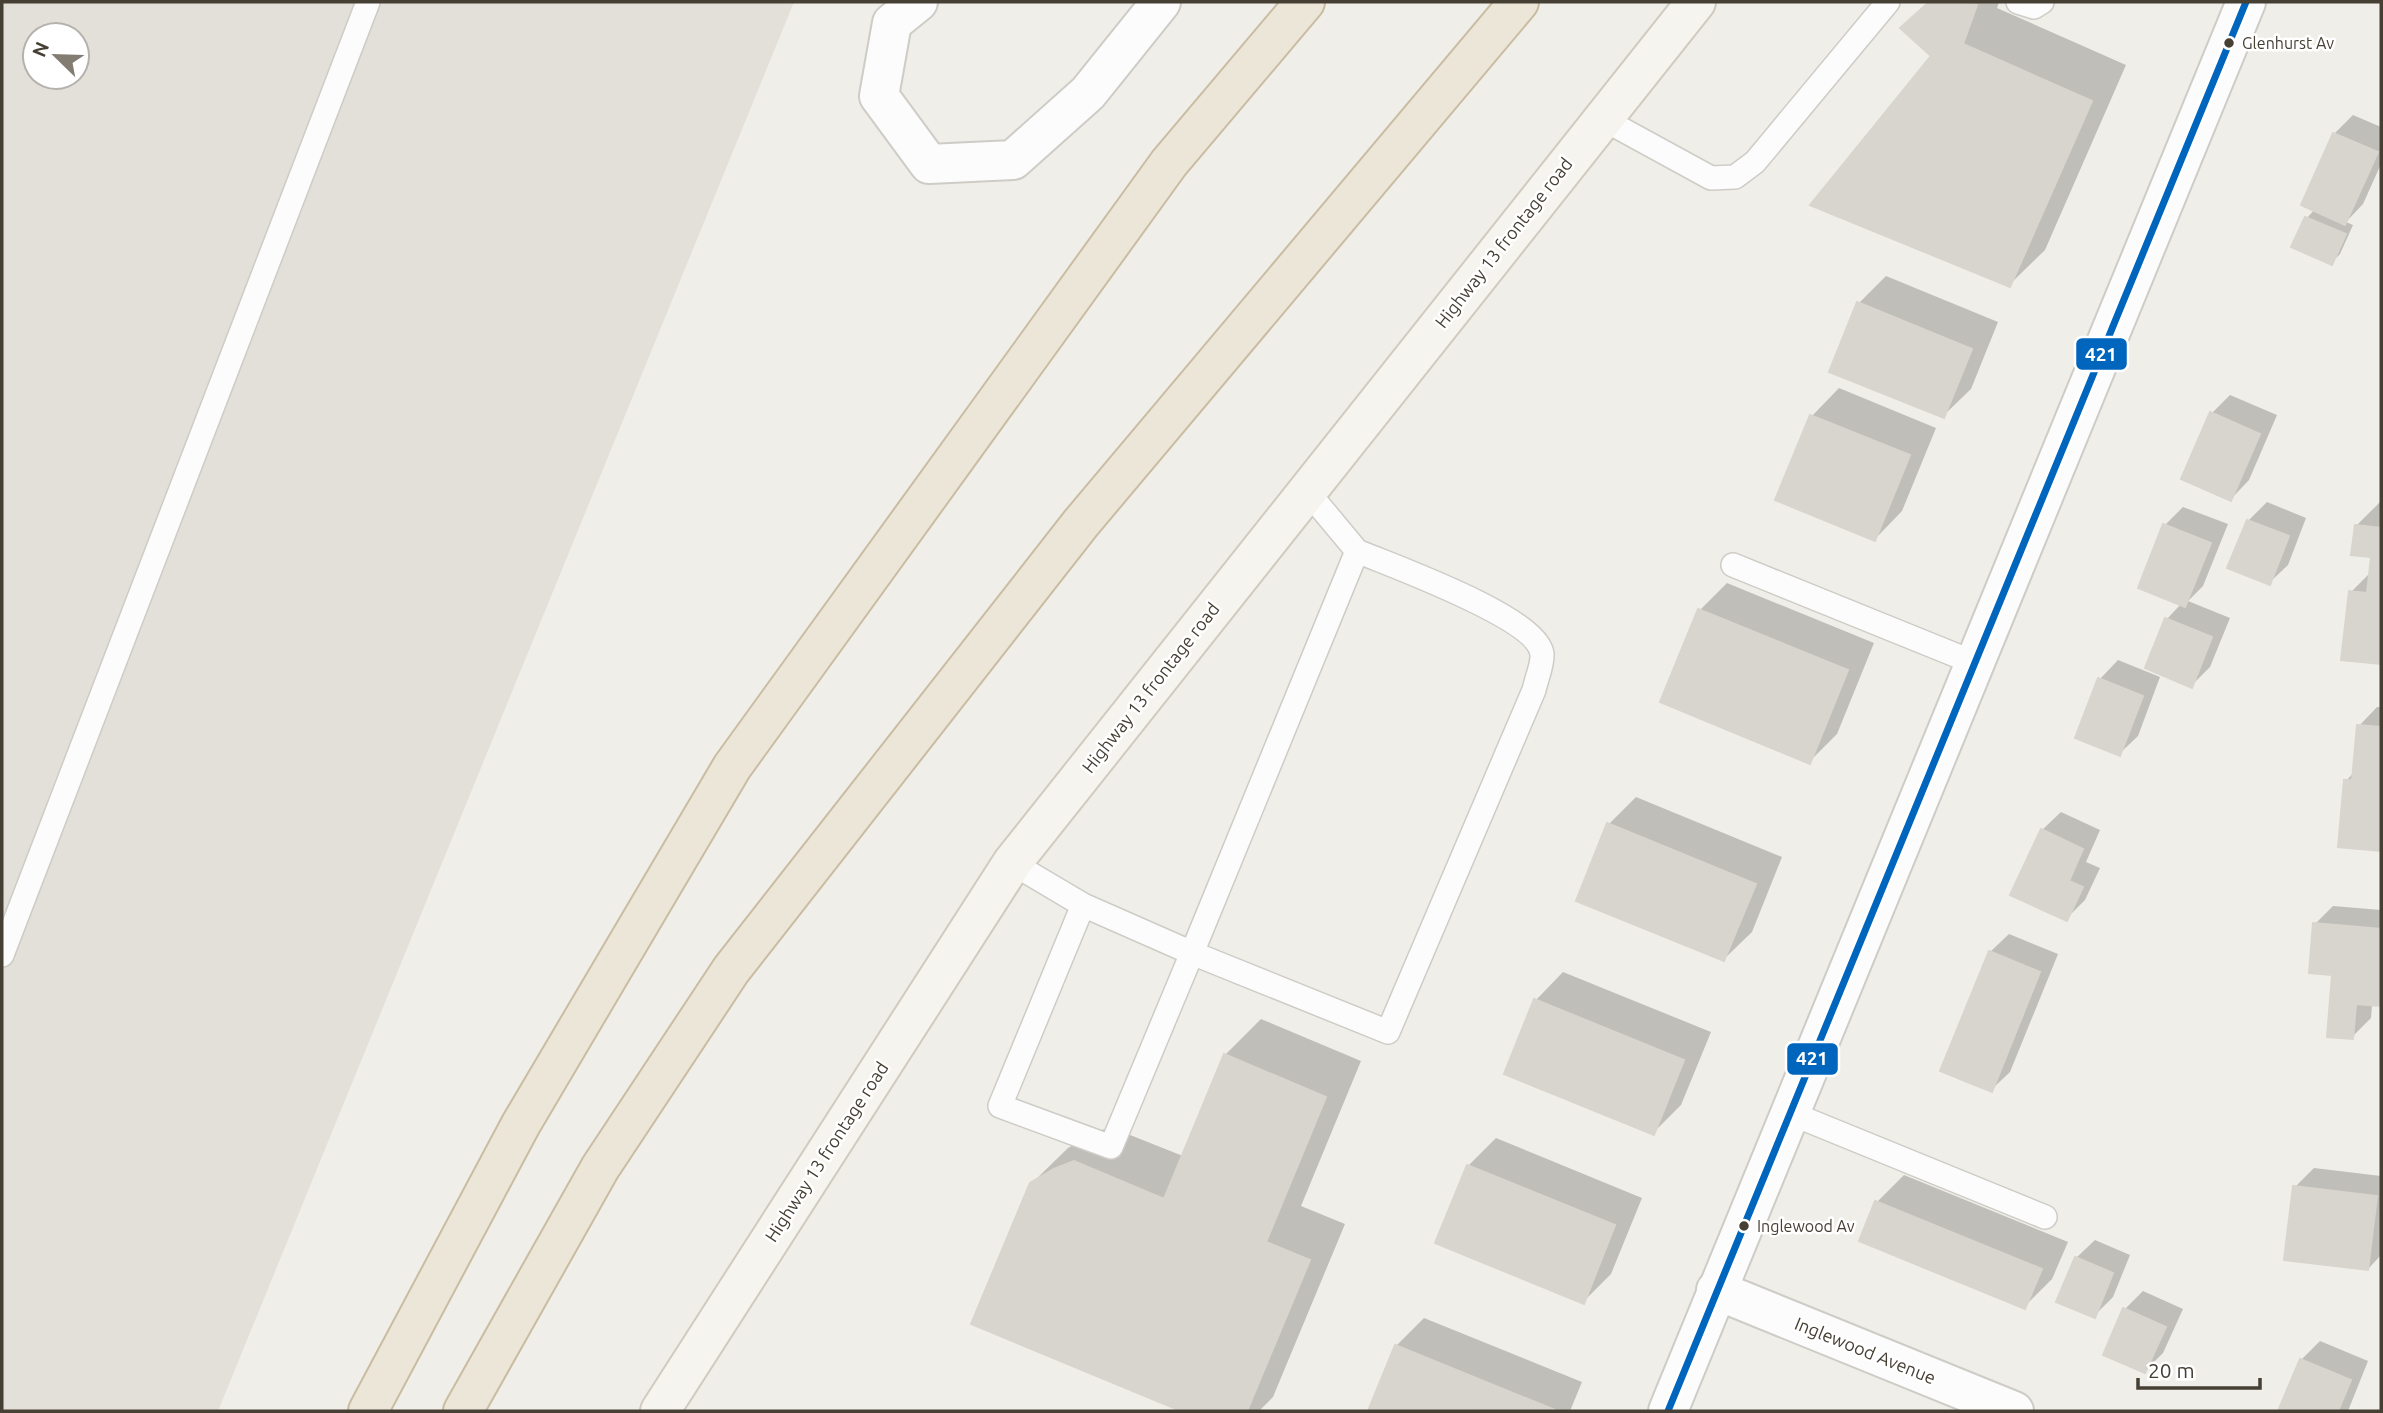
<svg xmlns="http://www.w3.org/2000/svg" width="2383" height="1413" font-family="Ubuntu,sans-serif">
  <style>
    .industrial { fill: #e3dfd9; fill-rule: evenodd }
    .shadow { fill: #0003 }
    .building { fill: #d8d5cf; stroke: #d8d5ce; stroke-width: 2 }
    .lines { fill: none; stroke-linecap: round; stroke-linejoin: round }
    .lane-casing { stroke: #ceccc6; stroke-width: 26 }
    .street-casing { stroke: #ceccc6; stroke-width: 42 }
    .secondary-casing { stroke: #d0cbbf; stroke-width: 42 }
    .highway-casing { stroke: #c9bca2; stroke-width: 42 }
    .lane { stroke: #fdfcfc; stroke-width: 23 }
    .street { stroke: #fdfcfc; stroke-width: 38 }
    .secondary { stroke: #f6f4ee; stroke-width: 38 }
    .highway { stroke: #ece6d8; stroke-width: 38 }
    .bus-1-casing { stroke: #fff; stroke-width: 12 }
    .bus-1 { stroke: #0065bd; stroke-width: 7 }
    .bus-dot { fill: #463f34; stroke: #fff; stroke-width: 2.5 }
    .labels { text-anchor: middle; stroke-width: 5; stroke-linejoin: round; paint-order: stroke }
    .bus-label { font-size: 16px; fill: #463f34; stroke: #fff; text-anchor: start }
    .street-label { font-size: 18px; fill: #463f34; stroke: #fff }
    .line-badge { stroke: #fff; stroke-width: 2.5 }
    .badge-label { font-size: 19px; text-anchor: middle; font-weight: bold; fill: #fff }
  </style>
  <rect width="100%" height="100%" fill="#f0eee8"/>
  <path class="industrial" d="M2,2h792l-576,1409h-216zM35,35h42v42h-42z"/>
  <g class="shadow">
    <path d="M1929,2h70l-2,6 129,57 -81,185 -36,35 -76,-229 -31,-28z"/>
    <path d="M2353,115l28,12v37l-18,40 -17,18 7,3 -13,29 -9,9 -37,-17 13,-28 8,-9 19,-75z"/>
    <path d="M1886,276l112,46 -27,67 -28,27 -84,-113z"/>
    <path d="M1839,388l97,40 -34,83 -27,28 -63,-123z"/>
    <path d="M2230,395l47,20 -28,65 -18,19 -19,-86z"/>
    <path d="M2381,501v161l-38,-4 8,-66 20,-20 2,-17 -16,-30z"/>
    <path d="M2267,502l39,16 -18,47 -19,18 -21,-62z"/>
    <path d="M2183,507l45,17 -25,62 -15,15 42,17 -20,49 -18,18 -45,-18 20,-48 15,-16 -17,-78z"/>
    <path d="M1727,583l147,60 -37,91 -28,28 -109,-152z"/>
    <path d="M2118,660l42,17 -22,59 -19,18 -42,-17 23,-58z"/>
    <path d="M2377,707h4v142l-41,-3 6,-65 9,-10 4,-45z"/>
    <path d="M1636,797l146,60 -30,75 -28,27 -115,-135z"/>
    <path d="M2061,812l39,18 -14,32 14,6 -15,32 -19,19 -24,-89z"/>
    <path d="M2333,906l48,4v94h-9l-1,14 -19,19 -18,-64 -19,-49z"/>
    <path d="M2009,934l49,20 -48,118 -19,18 -1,-138z"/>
    <path d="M1563,972l148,60 -30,73 -28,28 -147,-60 30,-73z"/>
    <path d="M1261,1019l100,42 -60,145 44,18 -72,173 -14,14h-73l-212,-88 57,-139 37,-36 23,-14 19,-7 73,29 42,-101z"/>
    <path d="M1496,1138l146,60 -31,76 -28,28 -115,-136z"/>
    <path d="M2314,1168l67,8v79l-13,14 -73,-82z"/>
    <path d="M1904,1175l164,67 -16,37 -28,28 -147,-105z"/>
    <path d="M2095,1240l35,15 -17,42 -19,19 -18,-58z"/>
    <path d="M2143,1291l40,18 -20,44 -18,18 -20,-62z"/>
    <path d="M1424,1318l158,64 -12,29h-200l26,-65z"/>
    <path d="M2320,1341l48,20 -20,50h-68l21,-51z"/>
  </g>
  <g class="building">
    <path d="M1929,2l48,3 -14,39 129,57 -82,186 -200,-82 121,-149 -31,-28z"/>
    <path d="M2333,133l45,19 -33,73 -44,-20z"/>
    <path d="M2305,217l41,17 -14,31 -41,-18z"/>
    <path d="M1857,302l115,47 -28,69 -115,-46z"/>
    <path d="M2210,412l50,22 -29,67 -50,-22z"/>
    <path d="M1810,415l100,40 -35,86 -100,-41z"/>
    <path d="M2247,520l42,16 -19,49 -43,-17z"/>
    <path d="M2163,524l48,19 -26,64 -47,-19z"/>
    <path d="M2355,525l26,3v136l-40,-4 8,-69 18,2 4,-36 -20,-2z"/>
    <path d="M1698,609l150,61 -38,94 -150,-62z"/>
    <path d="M2165,618l47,19 -20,51 -47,-20z"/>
    <path d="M2098,678l45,18 -23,60 -45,-18z"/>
    <path d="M2357,725l24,2v124l-43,-4 6,-67h8z"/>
    <path d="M1607,823l149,61 -32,77 -148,-60z"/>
    <path d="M2041,829l42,20 -14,32 14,6 -16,34 -57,-26z"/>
    <path d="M2313,923l68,6v77l-25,-2 -3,35 -26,-2 5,-62 -23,-2z"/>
    <path d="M1989,951l51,21 -48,120 -52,-21z"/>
    <path d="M1534,999l150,61 -30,75 -150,-61z"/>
    <path d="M1224,1054l102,43 -60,145 44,18 -63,151h-66l-210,-87 59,-141 24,-14 20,-8 90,38z"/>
    <path d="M1467,1165l148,60 -31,79 -149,-61z"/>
    <path d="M2293,1186l84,10 -9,74 -84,-10z"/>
    <path d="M1875,1201l167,68 -17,40 -166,-68z"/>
    <path d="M2075,1257l38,16 -18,45 -39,-16z"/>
    <path d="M2123,1308l43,19 -21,46 -42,-18z"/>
    <path d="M1395,1345l160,65 -187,1z"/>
    <path d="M2300,1359l51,21 -13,31h-60z"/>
  </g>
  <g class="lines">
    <defs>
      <g id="lane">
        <path d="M2018,2l16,5 8,-5"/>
        <path d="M1603,119l108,59 24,-1 20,-15 133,-160"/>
        <path d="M1307,491l50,60 -165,402 196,79 146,-342c2,-10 9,-26 8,-36 -5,-37 -150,-88 -185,-103"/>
        <path d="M1733,565l242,98"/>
        <path d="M1012,863l71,42 109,48 -81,194 -111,-41 83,-201"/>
        <path d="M2,955l366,-953"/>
        <path d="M1790,1113l255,104"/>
      </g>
      <g id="street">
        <path d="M918,2l-26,21 -13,73 50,68 84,-4 75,-67 73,-91"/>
        <path d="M1716,1290l298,121"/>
        <path d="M1668,1411l578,-1409"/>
      </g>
      <path id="secondary" d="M660,1411l352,-548 684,-861"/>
      <g id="highway">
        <path d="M368,1411l153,-287 211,-357 437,-604 136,-161"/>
        <path d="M463,1411l137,-243 131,-198 350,-447 438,-521"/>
      </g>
    </defs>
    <use href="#lane" class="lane-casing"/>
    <use href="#street" class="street-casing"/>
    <use href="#secondary" class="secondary-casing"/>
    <use href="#highway" class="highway-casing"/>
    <use href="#lane" class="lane"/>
    <use href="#street" class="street"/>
    <use href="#secondary" class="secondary"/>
    <use href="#highway" class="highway"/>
    <defs>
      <path id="bus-1" d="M1668,1411l578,-1409"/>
    </defs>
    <use href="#bus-1" class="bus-1-casing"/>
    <use href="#bus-1" class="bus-1"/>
  </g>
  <g class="bus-dot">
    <circle cx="2229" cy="43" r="6"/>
    <circle cx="1744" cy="1226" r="6"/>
  </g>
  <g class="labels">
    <g class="bus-label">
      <text x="2242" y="49">Glenhurst Av</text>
      <text x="1757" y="1232">Inglewood Av</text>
    </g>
    <g class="street-label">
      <text transform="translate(1504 243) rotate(-52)" y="6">Highway 13 frontage road</text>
      <text transform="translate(1151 688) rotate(-52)" y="6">Highway 13 frontage road</text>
      <text transform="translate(827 1152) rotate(-57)" y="6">Highway 13 frontage road</text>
      <text transform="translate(1865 1351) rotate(22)" y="6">Inglewood Avenue</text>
    </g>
  </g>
  <g class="line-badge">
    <rect x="2075" y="337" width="53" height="34" rx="7" fill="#0065bd"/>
    <rect x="1786" y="1042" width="53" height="34" rx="7" fill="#0065bd"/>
  </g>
  <g class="badge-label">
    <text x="2101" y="361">421</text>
    <text x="1812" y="1065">421</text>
  </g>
  <rect width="2383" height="1413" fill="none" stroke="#463f34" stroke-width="7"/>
  <g transform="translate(56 56) rotate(293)"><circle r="33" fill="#ffffff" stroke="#b5b2ae" stroke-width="2"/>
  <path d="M0-5L12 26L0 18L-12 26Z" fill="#827c73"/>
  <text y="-10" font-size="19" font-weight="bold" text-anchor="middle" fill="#463f34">N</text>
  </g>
  <path d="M2138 1378v10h122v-10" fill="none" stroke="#463f34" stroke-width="3.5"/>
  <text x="2148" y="1378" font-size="21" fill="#463f34" stroke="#ffffff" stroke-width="5" paint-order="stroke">20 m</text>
</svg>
